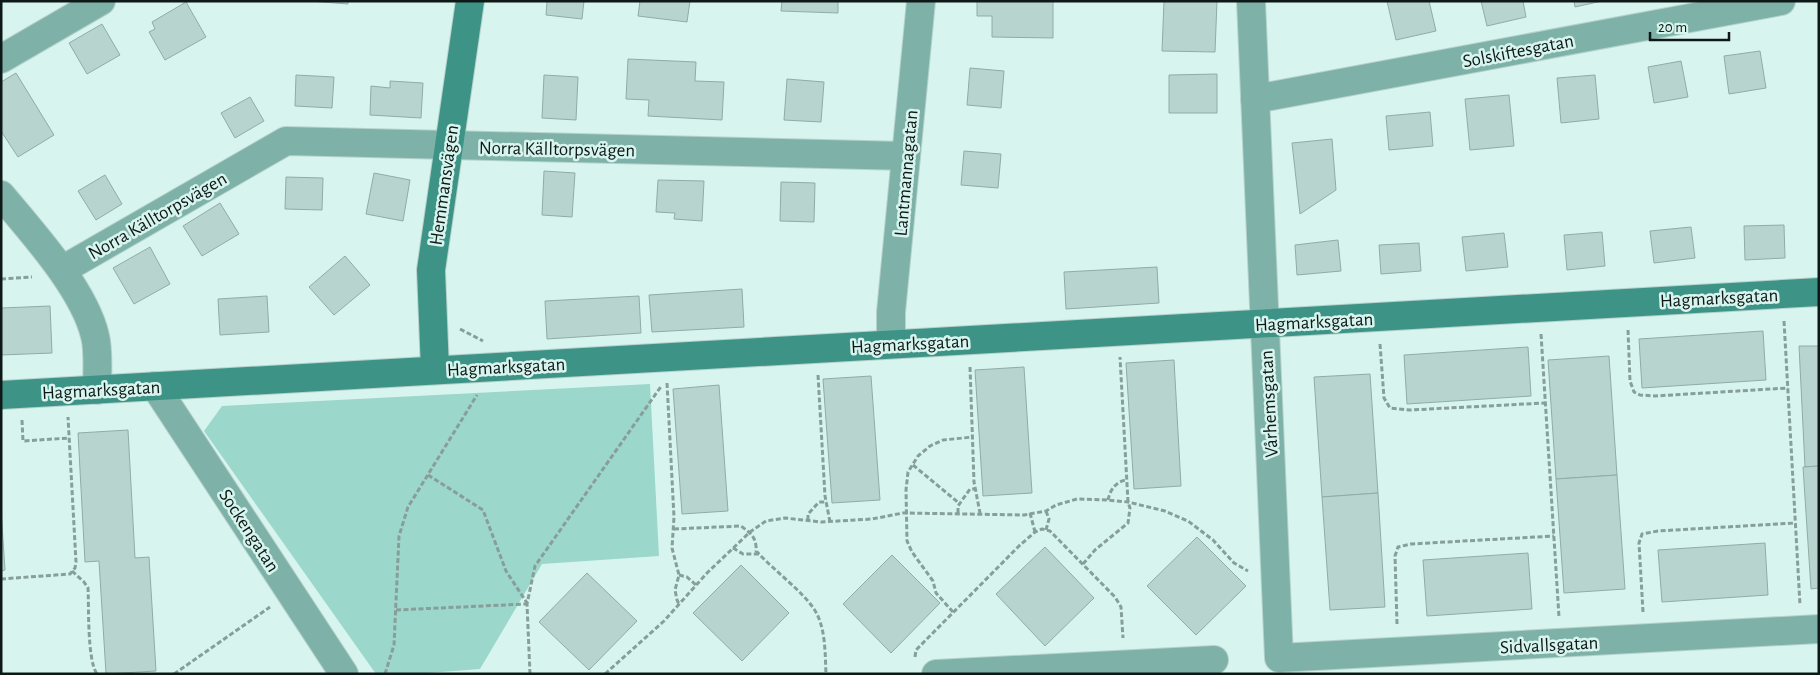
<svg xmlns="http://www.w3.org/2000/svg" width="1820" height="675" font-family="'Alegreya Sans',sans-serif">
  <style>
    .green { fill: #9cd7cc }
    .building { fill: #b7d4ce; stroke: #90aca6 }
    .lines { fill: none; stroke-linecap: round; stroke-linejoin: round }
    .street-casing { stroke: #b7d2cc; stroke-width: 30 }
    .secondary-casing { stroke: #b7d2cc; stroke-width: 30 }
    .path { stroke: #879e99; stroke-width: 3; stroke-dasharray: 5 2.5; stroke-linecap: butt }
    .street { stroke: #7eb2a8; stroke-width: 28 }
    .secondary { stroke: #3d9486; stroke-width: 28 }
    .labels { text-anchor: middle; stroke-width: 5; stroke-linejoin: round; paint-order: stroke }
    .street-label { font-size: 19px; fill: #0e1917; stroke: #d7f5ee }
  </style>
  <rect width="100%" height="100%" fill="#d7f5ee"/>
  <path class="green" d="M650,384l9,172 -117,8 -62,105 -65,5h-39l-172,-243 18,-25z"/>
  <g class="building">
    <path d="M310,1h38v3z"/>
    <path d="M547,1h37l-2,18 -36,-4z"/>
    <path d="M640,1h50l-3,21 -49,-6z"/>
    <path d="M782,1h56v12l-57,-2z"/>
    <path d="M977,1h76v37l-61,-1v-21h-15z"/>
    <path d="M1164,1h53l-2,51 -53,-1z"/>
    <path d="M1387,1h42l7,30 -40,9z"/>
    <path d="M1481,1h42l3,16 -39,9z"/>
    <path d="M1574,1h28l-27,6z"/>
    <path d="M186,2l20,35 -41,23 -16,-28 6,-3 -3,-7z"/>
    <path d="M102,24l18,31 -33,19 -18,-31z"/>
    <path d="M1760,51l6,37 -37,6 -5,-38z"/>
    <path d="M628,59l68,3 -1,19 29,1 -2,38 -74,-4 1,-16 -23,-1z"/>
    <path d="M1681,61l7,36 -34,6 -6,-36z"/>
    <path d="M970,68l34,3 -3,37 -34,-3z"/>
    <path d="M16,73l38,62 -36,22 -17,-26v-49z"/>
    <path d="M1217,74v39h-48v-38z"/>
    <path d="M296,75l38,2 -2,31 -37,-2z"/>
    <path d="M544,75l34,2 -2,43 -34,-2z"/>
    <path d="M1595,75l4,44 -38,4 -4,-45z"/>
    <path d="M787,79l37,3 -3,40 -37,-2z"/>
    <path d="M390,81l33,2 -2,35 -51,-3 1,-29 19,2z"/>
    <path d="M1509,95l5,51 -44,4 -5,-51z"/>
    <path d="M250,97l14,24 -29,17 -14,-25z"/>
    <path d="M1430,112l3,34 -44,4 -3,-34z"/>
    <path d="M1332,139l4,51 -36,24 -8,-71z"/>
    <path d="M964,151l37,3 -3,34 -37,-3z"/>
    <path d="M544,171l31,2 -3,44 -30,-2z"/>
    <path d="M374,173l36,7 -7,41 -37,-7z"/>
    <path d="M105,175l17,29 -26,16 -18,-29z"/>
    <path d="M286,177l37,1 -1,32 -37,-1z"/>
    <path d="M658,180l46,1 -2,40 -28,-2 1,-6 -19,-1z"/>
    <path d="M781,182l34,1 -1,39 -34,-1z"/>
    <path d="M220,203l19,31 -37,22 -19,-30z"/>
    <path d="M1784,225l1,33 -40,2 -1,-34z"/>
    <path d="M1691,227l4,31 -41,5 -4,-32z"/>
    <path d="M1602,232l3,34 -38,4 -3,-35z"/>
    <path d="M1504,233l4,34 -42,4 -4,-34z"/>
    <path d="M1338,240l3,31 -44,4 -2,-30z"/>
    <path d="M1419,243l2,28 -40,3 -2,-29z"/>
    <path d="M150,247l20,37 -36,20 -21,-36z"/>
    <path d="M345,256l25,29 -36,30 -25,-28z"/>
    <path d="M1157,267l2,36 -93,6 -2,-37z"/>
    <path d="M742,289l2,38 -92,5 -3,-37z"/>
    <path d="M267,296l2,36 -49,3 -2,-36z"/>
    <path d="M639,296l2,37 -94,6 -2,-38z"/>
    <path d="M50,306l2,47 -51,2v-47z"/>
    <path d="M1763,331l3,49 -124,8 -3,-49z"/>
    <path d="M1799,346h20v120l-14,1z"/>
    <path d="M1528,347l3,49 -124,8 -3,-49z"/>
    <path d="M1609,356l8,119 -61,4 -8,-119z"/>
    <path d="M1174,360l7,126 -47,3 -8,-126z"/>
    <path d="M1024,367l8,126 -49,3 -8,-126z"/>
    <path d="M1370,374l8,119 -56,4 -8,-120z"/>
    <path d="M871,376l9,124 -48,3 -9,-124z"/>
    <path d="M719,385l9,126 -46,3 -9,-125z"/>
    <path d="M128,430l7,128 14,-1 7,114 -50,3 -7,-113 -14,1 -7,-129z"/>
    <path d="M1819,466v122l-8,1 -8,-122z"/>
    <path d="M1617,475l8,114 -61,4 -8,-114z"/>
    <path d="M1378,493l7,114 -55,3 -8,-113z"/>
    <path d="M1,510l4,60 -4,1z"/>
    <path d="M1197,537l49,49 -50,49 -49,-49z"/>
    <path d="M1765,543l3,52 -106,7 -4,-52z"/>
    <path d="M1045,547l49,51 -49,48 -49,-52z"/>
    <path d="M1528,553l4,56 -105,7 -4,-56z"/>
    <path d="M892,555l48,48 -49,50 -48,-49z"/>
    <path d="M741,565l48,48 -47,48 -49,-48z"/>
    <path d="M587,573l50,48 -48,49 -50,-48z"/>
  </g>
  <g class="lines">
    <defs>
      <g id="street">
        <path d="M1251,1l28,657 540,-29"/>
        <path d="M1,59l100,-58"/>
        <path d="M1255,99l526,-98"/>
        <path d="M1,195c31,37 83,94 94,141 4,15 2,37 2,54"/>
        <path d="M62,270l224,-129 620,15"/>
        <path d="M891,344v-32l30,-311"/>
        <path d="M155,386l189,288"/>
        <path d="M936,674l278,-14"/>
      </g>
      <g id="secondary">
        <path d="M435,370l-4,-100 39,-269"/>
        <path d="M1,395l1818,-103"/>
      </g>
    </defs>
    <use href="#street" class="street-casing"/>
    <use href="#secondary" class="secondary-casing"/>
    <g class="path">
      <path d="M1,279l31,-2"/>
      <path d="M1784,321l16,284"/>
      <path d="M460,329l23,12"/>
      <path d="M1628,330l2,51 4,11 6,3 15,1 133,-8"/>
      <path d="M1541,334l18,283"/>
      <path d="M1380,344l4,54 6,10 20,2 135,-7"/>
      <path d="M970,367l4,115 6,31"/>
      <path d="M818,375l7,121 5,26"/>
      <path d="M667,383l7,134 -2,31 7,27 -4,15 2,10 2,4"/>
      <path d="M22,420l1,21 46,-3"/>
      <path d="M913,465l47,39"/>
      <path d="M428,475l55,35 23,61 21,32"/>
      <path d="M1108,500c2,-10 8,-19 19,-20"/>
      <path d="M1046,511l3,8 -3,11"/>
      <path d="M958,513v-7l12,-17h6"/>
      <path d="M1030,513l5,19"/>
      <path d="M808,520v-6l11,-12h8"/>
      <path d="M674,529l67,-3c8,6 14,10 15,20 1,8 -2,2 3,8 16,17 43,37 55,55 12,18 11,45 12,65"/>
      <path d="M733,548l10,6h16"/>
      <path d="M1083,564l12,-14 33,-27 2,-15 -2,-6 -8,-145"/>
      <path d="M72,571l12,11 4,6c1,18 -1,72 9,86"/>
      <path d="M679,575l8,2 9,8"/>
      <path d="M1,579l69,-5 5,-6 1,-6 -8,-145"/>
      <path d="M396,610l130,-6"/>
      <path d="M953,612l-17,-19 -3,-12 -21,-29 -5,-11 -1,-51 2,-18 10,-16 12,-10 13,-6 30,-3"/>
      <path d="M1643,612l-4,-69 3,-9 16,-3 137,-8"/>
      <path d="M1397,624l-2,-68 3,-9 13,-3 143,-8"/>
      <path d="M915,657l1,-7 103,-104 16,-14 7,-3 8,2 65,66 6,10 2,31"/>
      <path d="M174,674l96,-67"/>
      <path d="M385,674l9,-29 5,-109 9,-29 69,-112"/>
      <path d="M530,674l-3,-70 8,-38 127,-181"/>
      <path d="M605,674l59,-53 43,-48 43,-41 16,-11 19,-3 36,4 51,-3 31,-6 121,2 22,-4 10,-6 21,-6 31,1 20,2 37,9 23,10 25,19 21,23 14,8"/>
    </g>
    <use href="#street" class="street"/>
    <use href="#secondary" class="secondary"/>
  </g>
  <g class="labels">
    <g class="street-label">
      <text transform="translate(1518 50) rotate(-11)" y="7">Solskiftesgatan</text>
      <text transform="translate(557 148) rotate(1)" y="7">Norra Källtorpsvägen</text>
      <text transform="translate(905 173) rotate(-85)" y="7">Lantmannagatan</text>
      <text transform="translate(443 185) rotate(-82)" y="7">Hemmansvägen</text>
      <text transform="translate(157 215) rotate(-30)" y="7">Norra Källtorpsvägen</text>
      <text transform="translate(1719 297) rotate(-3)" y="7">Hagmarksgatan</text>
      <text transform="translate(1314 321) rotate(-3)" y="7">Hagmarksgatan</text>
      <text transform="translate(910 343) rotate(-3)" y="7">Hagmarksgatan</text>
      <text transform="translate(506 366) rotate(-3)" y="7">Hagmarksgatan</text>
      <text transform="translate(101 389) rotate(-3)" y="7">Hagmarksgatan</text>
      <text transform="translate(1268 404) rotate(-93)" y="7">Vårhemsgatan</text>
      <text transform="translate(250 530) rotate(57)" y="7">Sockengatan</text>
      <text transform="translate(1549 644) rotate(-3)" y="7">Sidvallsgatan</text>
    </g>
  </g>
  <rect width="1820" height="675" fill="none" stroke="#0e1917" stroke-width="5"/>
  <path d="M1650 32v8h79v-8" fill="none" stroke="#0e1917" stroke-width="2.5"/>
  <text x="1658" y="32" font-size="15" fill="#0e1917" stroke="#d7f5ee" stroke-width="4" paint-order="stroke">20 m</text>
</svg>
